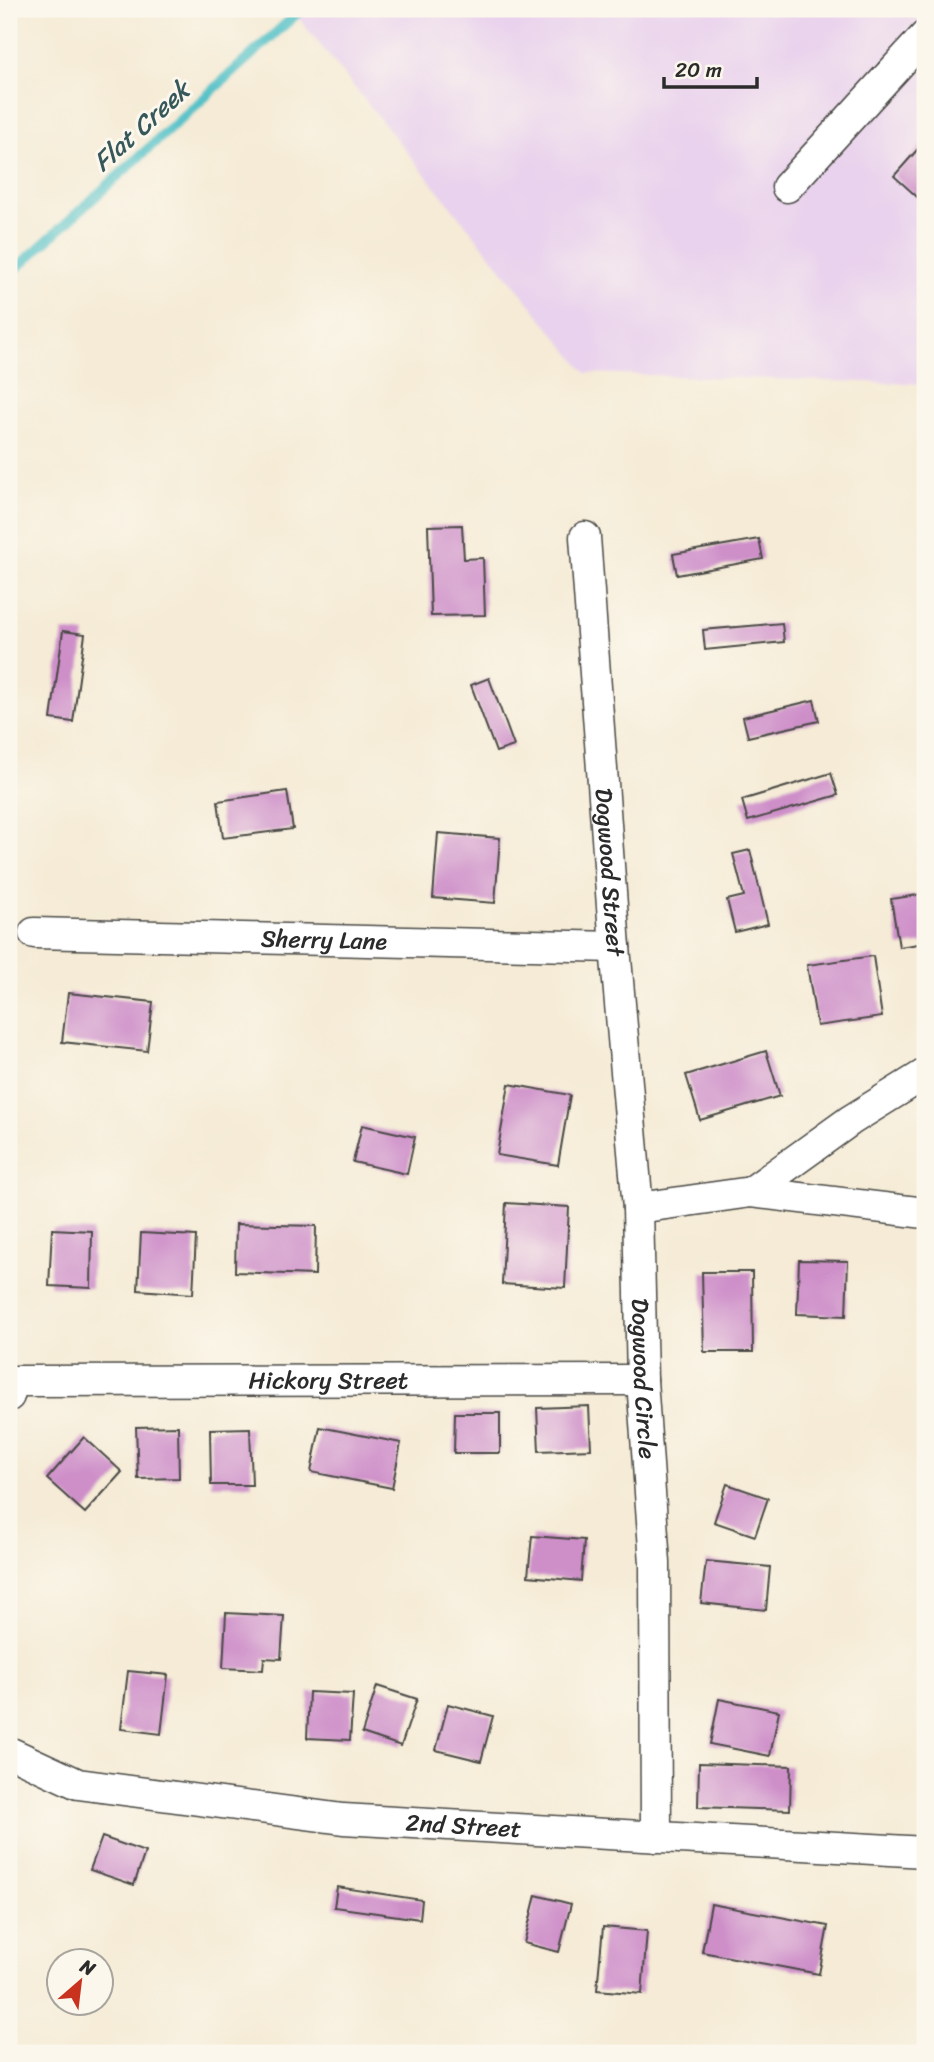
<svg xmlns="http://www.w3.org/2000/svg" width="934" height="2062" font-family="Sriracha,sans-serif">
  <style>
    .built { fill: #e9d2ed }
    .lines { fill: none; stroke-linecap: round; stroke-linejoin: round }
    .stream { stroke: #52c1c7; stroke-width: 10 }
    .building { fill: #ce8fc9 }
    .minor-casing { stroke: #494845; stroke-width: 33 }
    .minor { stroke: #fff; stroke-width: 30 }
    .labels { text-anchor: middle; stroke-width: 6; stroke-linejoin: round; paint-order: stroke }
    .street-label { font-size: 24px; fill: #2b2b2b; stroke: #fbf7ec }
    .water-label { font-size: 26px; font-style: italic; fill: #37585a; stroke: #fbf7ec }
  </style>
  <rect width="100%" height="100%" fill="#fbf7ec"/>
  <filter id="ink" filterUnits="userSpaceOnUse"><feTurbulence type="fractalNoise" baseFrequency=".0143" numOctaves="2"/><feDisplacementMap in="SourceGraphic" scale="14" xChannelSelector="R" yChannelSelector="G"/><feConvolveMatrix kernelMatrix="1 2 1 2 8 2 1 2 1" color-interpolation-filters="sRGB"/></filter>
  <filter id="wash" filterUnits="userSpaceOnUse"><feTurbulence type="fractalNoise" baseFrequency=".00686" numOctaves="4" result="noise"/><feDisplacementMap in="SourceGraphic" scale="28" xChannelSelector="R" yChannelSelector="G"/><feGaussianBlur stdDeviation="1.57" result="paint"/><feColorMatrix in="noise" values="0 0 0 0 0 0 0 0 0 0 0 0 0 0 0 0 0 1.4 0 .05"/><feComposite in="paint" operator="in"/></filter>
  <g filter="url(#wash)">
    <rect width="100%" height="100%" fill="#f5ebd6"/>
    <path class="built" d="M291,9h634v375l-339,-11z"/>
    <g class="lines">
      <path class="stream" d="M9,275l293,-266"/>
    </g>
    <g id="blocks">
      <g class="building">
        <path d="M925,141v63l-31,-28z"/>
        <path d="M462,525l2,34 19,-1 2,57 -54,1 -3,-90z"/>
        <path d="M759,539l4,20 -86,16 -4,-21z"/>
        <path d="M782,623l2,19 -79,8 -2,-20z"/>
        <path d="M63,631l22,3 -12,88 -22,-3z"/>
        <path d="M489,678l25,68 -18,6 -25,-67z"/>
        <path d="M814,700l5,21 -71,16 -5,-20z"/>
        <path d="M831,773l7,22 -90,26 -6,-21z"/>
        <path d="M287,791l6,38 -70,9 -5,-37z"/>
        <path d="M438,833l62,5 -5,65 -62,-5z"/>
        <path d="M750,850l18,74 -33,8 -8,-32 17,-4 -11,-42z"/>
        <path d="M925,894v49l-26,4 -8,-48z"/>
        <path d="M873,956l9,61 -65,9 -10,-61z"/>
        <path d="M68,993l85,9 -6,49 -85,-9z"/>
        <path d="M766,1051l14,45 -80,24 -14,-45z"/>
        <path d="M509,1084l61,11 -12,70 -61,-10z"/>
        <path d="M362,1125l53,12 -8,37 -54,-12z"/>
        <path d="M506,1203l63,4 -4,81 -63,-4z"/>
        <path d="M236,1224l80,2 -1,49 -80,-3z"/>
        <path d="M52,1229l40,2 -1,57 -42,-2z"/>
        <path d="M141,1233l55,3 -3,58 -55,-4z"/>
        <path d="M799,1260l49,1 -2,55 -49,-2z"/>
        <path d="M702,1272h50l1,80h-49z"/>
        <path d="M589,1406l2,43 -52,2 -2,-43z"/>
        <path d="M455,1413h45v40h-46z"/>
        <path d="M178,1426l1,52 -41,1 -2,-52z"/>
        <path d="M320,1427l81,16 -9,45 -81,-16z"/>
        <path d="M250,1428l2,57h-41l-1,-56z"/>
        <path d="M84,1437l38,35 -37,41 -38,-34z"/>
        <path d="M727,1484l41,14 -13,38 -41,-14z"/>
        <path d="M532,1536l52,4 -3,41 -53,-5z"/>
        <path d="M706,1561l64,6 -4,43 -65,-7z"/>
        <path d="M226,1613l58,3 -3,43 -17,-1 -1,12 -40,-2z"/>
        <path d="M128,1671l40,4 -7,59 -40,-5z"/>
        <path d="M377,1686l40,13 -16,47 -39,-13z"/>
        <path d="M309,1692l44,2 -3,46 -43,-2z"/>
        <path d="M719,1699l60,12 -9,45 -60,-12z"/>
        <path d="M448,1704l45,12 -12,45 -45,-11z"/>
        <path d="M699,1763l92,3 -1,44 -92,-3z"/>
        <path d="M102,1837l43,15 -11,33 -44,-15z"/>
        <path d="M337,1887l85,13 -2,19 -86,-12z"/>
        <path d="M536,1895l35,9 -12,48 -35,-9z"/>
        <path d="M711,1904l117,22 -9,48 -117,-22z"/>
        <path d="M603,1927l44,4 -5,63 -45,-4z"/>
      </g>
    </g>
  </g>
  <g filter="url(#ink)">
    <use href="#blocks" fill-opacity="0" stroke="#494845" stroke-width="2"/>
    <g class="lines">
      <defs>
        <g id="minor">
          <path d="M787,187l138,-151"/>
          <path id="s1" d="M585,537l30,410 23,261 4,172 13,183 1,274"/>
          <path id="s2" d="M34,933l581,14"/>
          <path d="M751,1192l100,-72 74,-46"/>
          <path d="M638,1208l113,-16 174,21"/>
          <path id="s3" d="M9,1396l4,-15 629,-1"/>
          <path id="s4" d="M9,1752l69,32 265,35 582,33"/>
        </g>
      </defs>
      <use href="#minor" class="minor-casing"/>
      <use href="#minor" class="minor"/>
    </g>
  </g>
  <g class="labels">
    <g class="street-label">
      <text dy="8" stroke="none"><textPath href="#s1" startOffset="336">Dogwood Street</textPath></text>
      <text dy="8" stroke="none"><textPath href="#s2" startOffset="290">Sherry Lane</textPath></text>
      <text dy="8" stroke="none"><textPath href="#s1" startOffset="844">Dogwood Circle</textPath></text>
      <text dy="8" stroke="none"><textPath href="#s3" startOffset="331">Hickory Street</textPath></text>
      <text dy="8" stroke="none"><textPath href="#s4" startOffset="464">2nd Street</textPath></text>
    </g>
    <g class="water-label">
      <text transform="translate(141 126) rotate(-42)" y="9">Flat Creek</text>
    </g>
  </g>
  <rect width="934" height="2062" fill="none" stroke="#fbf7ec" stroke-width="35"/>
  <g transform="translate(80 1982) rotate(28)"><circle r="33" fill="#fbf7ec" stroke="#a8a59f" stroke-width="2"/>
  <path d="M0-5L12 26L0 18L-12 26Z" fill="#c8321e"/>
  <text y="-10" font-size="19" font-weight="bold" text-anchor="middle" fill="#2b2b2b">N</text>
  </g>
  <path d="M664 77v10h93v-10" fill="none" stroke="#2b2b2b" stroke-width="3.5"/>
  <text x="675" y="77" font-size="21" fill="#2b2b2b" stroke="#fbf7ec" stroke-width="5" paint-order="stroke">20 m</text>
</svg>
